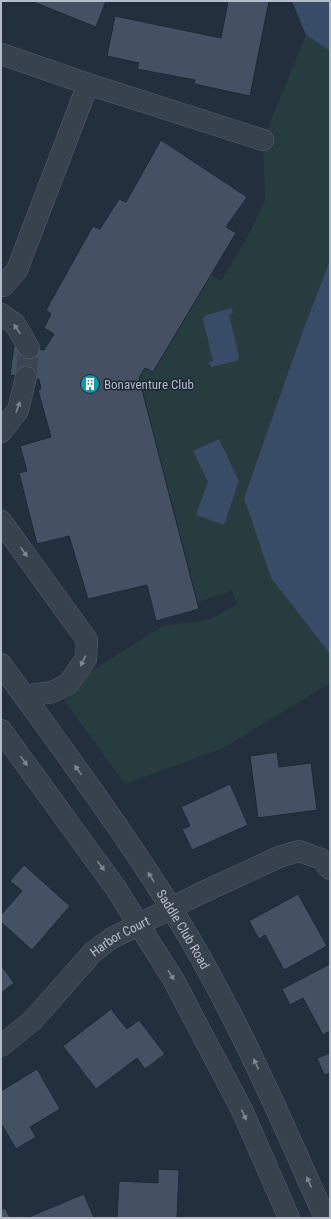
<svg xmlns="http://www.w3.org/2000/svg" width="331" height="1219" font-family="'Roboto Condensed',sans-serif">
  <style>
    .green { fill: #263c3f }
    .water { fill: #394c67 }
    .building { fill: #455162; stroke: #1f2835 }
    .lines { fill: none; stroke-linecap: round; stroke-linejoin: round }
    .minor-tunnel { stroke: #3a4453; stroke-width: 21; stroke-dasharray: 21 10; stroke-linecap: butt }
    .minor-casing { stroke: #565f6c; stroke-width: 22 }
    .minor { stroke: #38414e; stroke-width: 21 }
    .oneway { fill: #7c8592 }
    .labels { text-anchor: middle; stroke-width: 3; stroke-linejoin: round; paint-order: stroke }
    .poi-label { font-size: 13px; fill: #b4bcc9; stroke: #1d2633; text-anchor: start }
    .street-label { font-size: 13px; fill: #b4bcc9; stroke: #1d2633 }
  </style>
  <rect width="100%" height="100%" fill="#242f3e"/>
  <path class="green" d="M306,35l24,16v209l-29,76 -57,162 27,80 59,76v29l-107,65 -98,36 -67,-92 105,-66 45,-6 29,-16 -5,-13 -35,11 -58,-224 6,-10 9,3 57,-96 10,6 28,-47 16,-33 -2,-61z"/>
  <g class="water">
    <path d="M292,1h38v50l-24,-16z"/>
    <path d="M330,260v394l-59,-76 -27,-80 57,-162z"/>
    <path d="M232,308l1,5 -4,1 10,43 -2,4 -26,6 -2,-5 4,-1 -10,-42 3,-4z"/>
    <path d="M219,439l20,42 -15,44 -28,-10 12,-33 -15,-31z"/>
  </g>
  <g class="building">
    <path d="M31,1h75l-10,26z"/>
    <path d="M228,1h41l-19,95 -56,-12 1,-4 -58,-11 2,-6 -32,-7 8,-40 106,22z"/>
    <path d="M161,140l86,57 -21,30 10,6 -83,139 -8,-4 -6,10 60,231 -43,12 -9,-36 -59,14 -19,-63 -32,8 -18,-71 8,-2 -7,-25 31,-9 -13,-47 3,-1 -2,-10 -29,-4 4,-29 30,4 10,-16 -10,-6 7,-14 -5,-4 47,-84 7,3 19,-30 7,3z"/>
    <path d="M277,752l2,15 32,-4 6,47 -59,8 -8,-62z"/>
    <path d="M230,784l18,41 -56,25 -10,-21 8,-3 -9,-19z"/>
    <path d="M24,865l46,41 -38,44 -31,-28v-7l21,-24 -12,-10z"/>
    <path d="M298,894l29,52 -43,24 -19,-35 -6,4 -10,-18z"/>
    <path d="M330,964v67l-7,4 -20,-37 -13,7 -8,-16z"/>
    <path d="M1,965l13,18 -13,10z"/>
    <path d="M111,1009l16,20 12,-9 26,34 -20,15 -8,-11 -41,31 -33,-43z"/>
    <path d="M330,1053v20l-6,2 -7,-17z"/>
    <path d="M37,1069l23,40 -30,18 6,10 -20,12 -15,-26v-32z"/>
    <path d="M158,1169l21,1 -2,48h-60l2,-37 39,2z"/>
    <path d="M84,1194l10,24h-64l-1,-1z"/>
    <path d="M5,1208l5,10h-9v-8z"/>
  </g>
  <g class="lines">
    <path class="minor-tunnel" d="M26,377l3,-29"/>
    <defs>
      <g id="minor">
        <path d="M1,54l87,30 175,56"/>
        <path d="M3,286l14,-16 71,-186"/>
        <path d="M1,314l14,10 14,24"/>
        <path d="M1,432l17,-22 8,-33"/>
        <path d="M1,521l86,119 -1,19 -18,25 -16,8 -28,4"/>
        <path id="s1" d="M1,664c65,90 132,179 189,275 52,89 93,184 135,279"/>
        <path d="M1,730l114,157 58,92 69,131 47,108"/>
        <path id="s2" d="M1,1046l32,-26 60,-68 19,-14 87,-44 80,-37 20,-6 22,8 9,10"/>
      </g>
    </defs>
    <use href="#minor" class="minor-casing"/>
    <use href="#minor" class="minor"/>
  </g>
  <defs><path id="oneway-solid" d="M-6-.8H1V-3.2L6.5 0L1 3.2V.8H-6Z"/></defs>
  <g class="oneway">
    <use href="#oneway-solid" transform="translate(17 329) rotate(-124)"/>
    <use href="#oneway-solid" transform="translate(18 407) rotate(-70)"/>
    <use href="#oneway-solid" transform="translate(24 552) rotate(54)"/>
    <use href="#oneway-solid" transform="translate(83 661) rotate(116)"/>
    <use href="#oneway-solid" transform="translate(24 761) rotate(54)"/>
    <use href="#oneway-solid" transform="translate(78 770) rotate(-126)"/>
    <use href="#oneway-solid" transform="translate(101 866) rotate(54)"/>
    <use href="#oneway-solid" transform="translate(151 877) rotate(-122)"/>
    <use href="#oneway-solid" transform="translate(171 975) rotate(59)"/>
    <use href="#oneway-solid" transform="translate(256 1064) rotate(-115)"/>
    <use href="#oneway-solid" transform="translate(244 1115) rotate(66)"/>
    <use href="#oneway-solid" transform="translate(309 1182) rotate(-114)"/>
  </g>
  <defs>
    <symbol id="building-disc" viewBox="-11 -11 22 22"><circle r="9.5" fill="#0f9aa8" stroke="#1d2633"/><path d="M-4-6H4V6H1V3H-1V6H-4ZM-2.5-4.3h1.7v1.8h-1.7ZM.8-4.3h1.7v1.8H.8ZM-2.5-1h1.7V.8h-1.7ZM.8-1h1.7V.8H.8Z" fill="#fff"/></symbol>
  </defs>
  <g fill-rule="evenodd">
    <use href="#building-disc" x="79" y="373" width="22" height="22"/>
  </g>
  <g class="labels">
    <g class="poi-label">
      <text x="104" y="389">Bonaventure Club</text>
    </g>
    <g class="street-label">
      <text dy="5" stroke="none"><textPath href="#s1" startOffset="322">Saddle Club Road</textPath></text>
      <text dy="5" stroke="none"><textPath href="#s2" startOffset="163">Harbor Court</textPath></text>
    </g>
  </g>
  <rect width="331" height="1219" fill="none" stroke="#b4bcc9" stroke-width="4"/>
</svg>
